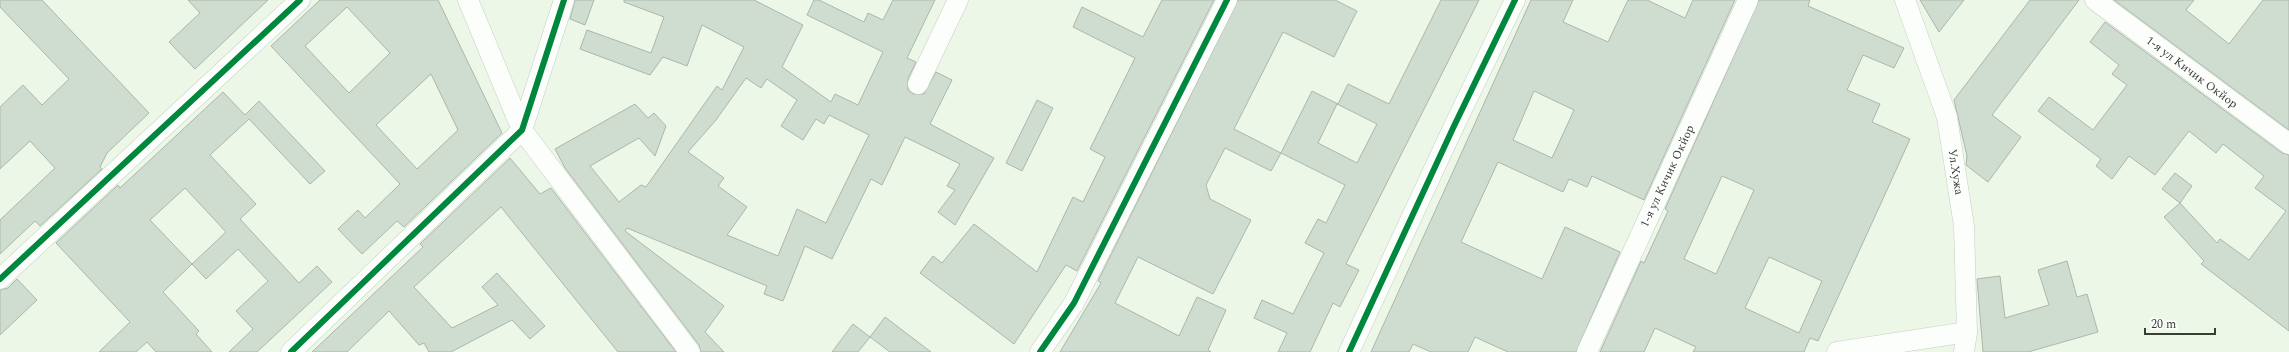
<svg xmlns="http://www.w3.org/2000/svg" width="2289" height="352" font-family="Spectral,serif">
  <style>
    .building { fill: #cfdcd0; stroke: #acb7ac; fill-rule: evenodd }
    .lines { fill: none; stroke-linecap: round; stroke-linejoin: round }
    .minor-casing { stroke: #c6cfc2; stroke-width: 21 }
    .minor { stroke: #fcfefb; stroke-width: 20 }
    .cycleway-casing { stroke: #fff; stroke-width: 8 }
    .cycleway { stroke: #00873e; stroke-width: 6 }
    .labels { text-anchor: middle; stroke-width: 3; stroke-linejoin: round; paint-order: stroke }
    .street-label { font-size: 12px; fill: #373f34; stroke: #fff }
  </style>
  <rect width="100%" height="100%" fill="#ecf7e7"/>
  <g class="building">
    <path d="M0,0h42l107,113 -42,40 -7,14 2,2 -62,57 -5,-5 -35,33v-34l55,-52 -25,-27 -30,28v-62l23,-22 19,20 27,-26 -69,-72z"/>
    <path d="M188,0h80l-73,69 -26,-27 31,-29z"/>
    <path d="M320,0h118l64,133 -98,94 -7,-6 -35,33 -24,-25 20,-19 7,8 35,-34 -129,-138zM347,7l43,46 -41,40 -44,-47zM431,74l27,56 -41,39 -41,-44z"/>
    <path d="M575,0h19l-9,25 -15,-6z"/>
    <path d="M624,0h130l49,25 -21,42 49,35 4,-8 23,11 25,-53 -76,-37 7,-15h5l45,22 4,-9 15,7 10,-20h42l-28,58 9,4 -8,17v11l5,4h11l12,-22 16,8 -22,44 64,34 -39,67 -17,-13 17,-22 -8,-4 13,-22 -55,-27 -23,48 -11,-6 -39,80 -27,-13 -22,55 -19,-7 3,-8 -140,-58 -2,3 99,75 -19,26 19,20h-23l-2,-7 -134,-177 -10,-19 80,-45 13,14 6,-5 12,13 -11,30 -16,-18 -49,28 29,36 22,-17 5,2 71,-101 5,4 22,-43 -42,-22 -15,41 -24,-9 -13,18 -70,-26 7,-19 64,23 13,-36 -40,-15zM746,78l15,10 6,-9 30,21 -16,26 22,14 13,-21 8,5 5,-9 40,20 -43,88 -29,-14 -19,47 -51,-21 20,-28 -29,-21 6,-8 -36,-26 28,-32z"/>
    <path d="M1162,0h52l-137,271 -11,-6 -52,79 -94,-71 13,-17 9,7 32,-39 63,48 36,-75 10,5 22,-45 -15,-8 45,-91 -62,-31 9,-20 61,30z"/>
    <path d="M1238,0h97l22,11 -23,46 -51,-25 -49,97 47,24 -10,18 -46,-23 -19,37 4,14 41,21 -38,74 -75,-37 -23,46 64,33 18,-39 29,13 -18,40 3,2h-151l41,-69 -3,-2z"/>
    <path d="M1441,0h38l-133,264 13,6 -19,37 -7,-4 -23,49h-32l9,-19 -33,-15 8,-18 31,14 31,-61 -19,-10 13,-24 8,4 19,-38 -64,-32 31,-62 26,13 10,-20 41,20zM1337,104l40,20 -20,39 -39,-20z"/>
    <path d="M1531,0h42l-10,22 45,20 20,-42h19l38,18 8,-18h42l-91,200 -52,-24 -5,11 -18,-8 -6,13 -65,-30 -37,80 81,37 23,-52 55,25 -44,100h-68l-33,-15 -7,15h-37l-18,-8 -4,8h-38zM1534,91l40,19 -22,48 -39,-18z"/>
    <path d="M1759,0h51l-2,6 96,42 -10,20 -31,-13 -16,35 33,14 -8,18 38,17 -23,51 -69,151 -8,-3 -6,14h-111l3,-5 -41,-19 -11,24h-44l41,-91 3,2 24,-52 -3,-2zM1722,176l32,14 -38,84 -32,-15zM1769,257l53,24 -23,52 -54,-25z"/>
    <path d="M1920,0h44l-25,32z"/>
    <path d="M2030,0h49l-87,115 29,22 -33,45 -22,-17 1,-9 -13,-56z"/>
    <path d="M2114,0h80l-8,10 43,34 34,-44h26v130z"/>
    <path d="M2105,22l177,131 7,2v176l-88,-67 3,-3 -40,-44 16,-14 37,40 3,-4 29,21 37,-49 -31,-23 9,-12 -41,-32 -7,9 -27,-22 -34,44 -26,-19 -17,23 -16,-13 5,-7 -63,-48 11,-14 44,33 34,-45 -15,-11 7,-9 -29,-23z"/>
    <path d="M223,92l22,23 14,-14 66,70 -15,13 -61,-65 -39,36 46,49 -16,15 59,64 18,-17 15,16 -75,70h-28l24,-23 -17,-18 32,-30 -30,-32 -32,30 -14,-15 -29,28 36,39 -3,3 16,18h-56l-9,-10 -11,10h-37l31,-30 -74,-79 62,-58 2,3zM185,188l41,44 -34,32 -42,-44z"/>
    <path d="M1037,100l16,8 -31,63 -16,-8z"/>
    <path d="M510,158l30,36 11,-6 125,164h-58l-117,-145 -87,80 38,41 46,-23 -16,-18 15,-14 48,53 -15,13 -18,-19 -61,32h-22l-5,-9 -5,2 -30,-34 -42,41h-35l111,-105 -3,-3z"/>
    <path d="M2175,173l17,13 -12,17 -18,-14z"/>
    <path d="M2067,261l10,36 10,-3 11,38 -70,20h-45l-6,-73 23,-3 5,42 44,-13 -11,-35z"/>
    <path d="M17,279l20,21 -37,35v-45l8,-2z"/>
    <path d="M885,317l46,35h-41l-20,-15z"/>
    <path d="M853,324l17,13 -12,15h-26z"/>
  </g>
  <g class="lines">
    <defs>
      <g id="minor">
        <path d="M468,0l54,130 168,222"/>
        <path d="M1905,0l42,117 17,109 3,106 -3,20"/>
        <path d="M2095,0l194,144"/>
        <path d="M918,84l40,-84"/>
        <path d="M0,279l300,-279"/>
        <path d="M291,352l231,-222 42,-130"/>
        <path d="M1040,352l34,-49 153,-303"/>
        <path d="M1349,352l105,-226 61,-126"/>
        <path d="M1587,352l161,-352"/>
        <path d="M1837,352l130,-20"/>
      </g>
    </defs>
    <use href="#minor" class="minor-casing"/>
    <use href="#minor" class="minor"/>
    <defs>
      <g id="cycleway">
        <path d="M0,279l300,-279"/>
        <path d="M291,352l231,-222 42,-130"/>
        <path d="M1040,352l34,-49 153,-303"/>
        <path d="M1349,352l105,-226 61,-126"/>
      </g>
    </defs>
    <use href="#cycleway" class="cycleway-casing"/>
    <use href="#cycleway" class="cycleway"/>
  </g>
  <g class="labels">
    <g class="street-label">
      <text transform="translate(2192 72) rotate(37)" y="4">1-я ул Кичик Окйор</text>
      <text transform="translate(1956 172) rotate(81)" y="4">Ул.Хужа</text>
      <text transform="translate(1667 176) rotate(-65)" y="4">1-я ул Кичик Окйор</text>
    </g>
  </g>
  <path d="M2145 328v6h70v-6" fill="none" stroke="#373f34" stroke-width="2"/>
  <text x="2151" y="328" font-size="12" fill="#373f34" stroke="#ffffff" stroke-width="3" paint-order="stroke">20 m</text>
</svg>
